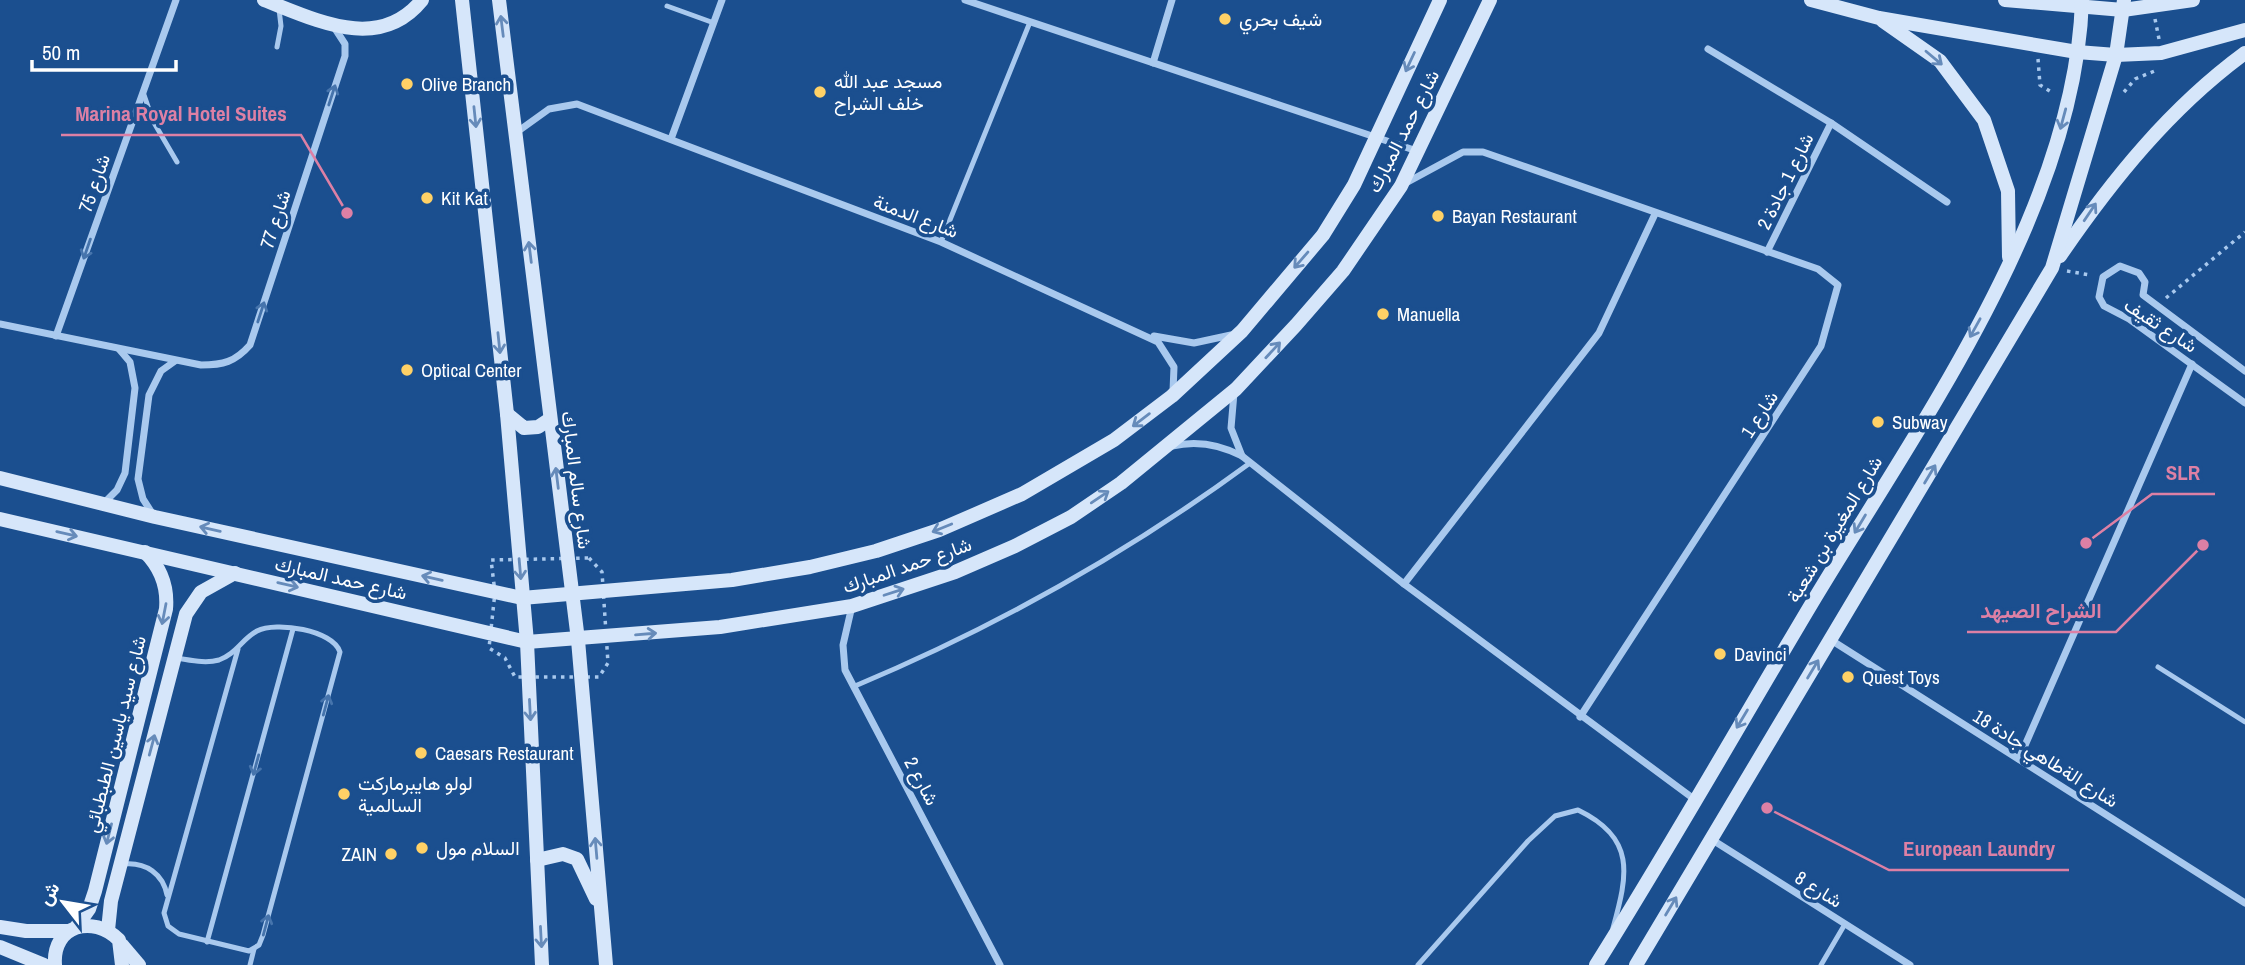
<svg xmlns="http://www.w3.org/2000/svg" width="2245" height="965" font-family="'Archivo Narrow',Vazirmatn,sans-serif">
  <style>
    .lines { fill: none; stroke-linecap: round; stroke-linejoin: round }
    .path { stroke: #a9c9ee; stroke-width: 3.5; stroke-dasharray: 3.5 5; stroke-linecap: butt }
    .lane { stroke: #a9c9ee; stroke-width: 5 }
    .street { stroke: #a9c9ee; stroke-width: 7 }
    .secondary { stroke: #d6e6fa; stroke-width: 14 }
    .oneway { stroke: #668bba }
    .oneway2 { stroke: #4674ac }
    .poi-dot { fill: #ffd166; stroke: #1b4f8f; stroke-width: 2.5 }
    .labels { text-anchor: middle; stroke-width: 7; stroke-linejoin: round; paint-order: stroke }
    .poi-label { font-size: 19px; fill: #fff; stroke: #1b4f8f; text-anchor: start }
    .street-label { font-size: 19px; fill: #fff; stroke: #1b4f8f }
    .leader { fill: none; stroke: #dd80a5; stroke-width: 2.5 }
    .callout-dot { fill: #dd80a5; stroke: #1b4f8f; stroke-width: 2.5 }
    .callout-label { font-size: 21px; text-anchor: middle; font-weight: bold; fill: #dd80a5; stroke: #1b4f8f; stroke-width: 7; stroke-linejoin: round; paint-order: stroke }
  </style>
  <rect width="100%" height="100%" fill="#1b4f8f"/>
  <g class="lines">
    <g class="path">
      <path d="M2155,19l4,20"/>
      <path d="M2038,59l2,26 13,8"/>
      <path d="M2124,92l11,-13 22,-9"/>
      <path d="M2067,271l23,4"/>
      <path d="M2166,298l79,-66"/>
      <path d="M589,558l13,14 6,91 -9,14h-84l-10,-19 -16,-10 6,-56 -4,-32z"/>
    </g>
    <g class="lane">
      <path d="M667,6l47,17"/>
      <path d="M277,47l4,-21 -2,-17"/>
      <path d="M143,92l10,29 24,41"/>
      <path d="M941,242l89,-220"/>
      <path d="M176,658c14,2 29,6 43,2 17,-6 23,-21 38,-29 19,-10 76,-1 83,21l-77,283 -4,10 -10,6 -70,-17 -11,-8 -4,-13 74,-264"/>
      <path d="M2158,667l87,55"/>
      <path d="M855,686c141,-59 271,-132 395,-223"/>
      <path d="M124,864c22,-2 39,10 43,31"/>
      <path d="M207,942l86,-313"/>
      <path d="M250,965l4,-16"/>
      <path d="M1418,965l110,-124 27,-25 23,-6c58,28 50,64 35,118"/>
      <path d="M1821,965l24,-41"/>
    </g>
    <g class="street">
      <path d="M965,0l452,151"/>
      <path d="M1708,49l123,74 116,79"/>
      <path d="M1153,63l19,-63"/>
      <path d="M517,132l32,-23 28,-5 364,138 217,100 16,25 -1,24"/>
      <path d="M671,139l51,-139"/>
      <path d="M1404,184l59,-32h20l335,117 20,16 -17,61 -241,371"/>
      <path d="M1767,252l64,-129"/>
      <path d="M0,324l201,41c22,0 34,-3 49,-20l95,-289v-12l-11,-17"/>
      <path d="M56,336l120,-336"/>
      <path d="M1154,336l40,7 37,-8"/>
      <path d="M2245,371l-102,-76 2,-13 -6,-9 -19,-7 -17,11 -4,20 5,9 25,13 116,84"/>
      <path d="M1234,393l-3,35 11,28"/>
      <path d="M1172,446c25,-6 47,-2 70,10l162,128 290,215"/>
      <path d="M104,503l13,-13 8,-17 10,-85 -5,-26 -11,-13"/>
      <path d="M152,513l-9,-14 -5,-20 11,-84 12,-24 14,-10"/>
      <path d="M1404,584l195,-251 56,-119"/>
      <path d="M852,606l-9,39 2,25 155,295"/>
      <path d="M1831,640l414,263"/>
      <path d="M2019,759l173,-395"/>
      <path d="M1711,839l199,126"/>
    </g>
    <g class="secondary">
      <path d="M264,0c52,20 115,53 158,0"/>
      <path d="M462,0l45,414 20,228 15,323"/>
      <path d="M499,0l79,640 28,325"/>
      <path d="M1811,0l68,18 198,34 39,3 45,-2 84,-23"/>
      <path d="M2005,0l118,10 70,-10"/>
      <path d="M1883,21l57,40 44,59 24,71 1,66"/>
      <path d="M2060,256c52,-76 110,-148 185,-203"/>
      <path d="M507,414l17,14 14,-1 12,-8"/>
      <path d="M0,478l155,39 367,81 210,-18 78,-13 66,-16 63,-21 83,-36 92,-54 58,-44 70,-65 81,-96 31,-50 86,-185"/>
      <path d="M0,519l527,123 193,-15 132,-21 103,-34 60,-26 56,-29 50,-34 115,-94 60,-64 47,-54 58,-85 89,-186"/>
      <path d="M537,860l26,-6 14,5 19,40"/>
      <path d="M77,926l12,-17 6,-18 71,-282c2,-23 -5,-41 -21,-57"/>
      <path d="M0,927l26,4h42"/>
      <path d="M108,930l3,-29 75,-287 15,-22 34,-19"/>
      <path d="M122,945l17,20"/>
      <path d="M0,947l44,18"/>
      <path d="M55,965c-3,-40 38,-51 64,-25l3,25"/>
      <path d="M1596,965c76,-121 146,-245 219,-367 104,-173 261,-390 267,-598"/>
      <path d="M1636,965l416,-697 64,-213 8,-55"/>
    </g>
  </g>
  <defs><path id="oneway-shaft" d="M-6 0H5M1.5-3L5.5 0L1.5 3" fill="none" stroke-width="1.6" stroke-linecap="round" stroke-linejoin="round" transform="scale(1.75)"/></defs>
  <g class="oneway">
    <use href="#oneway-shaft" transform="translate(502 26) rotate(-97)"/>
    <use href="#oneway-shaft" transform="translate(1934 58) rotate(40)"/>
    <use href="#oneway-shaft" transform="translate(1410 62) rotate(115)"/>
    <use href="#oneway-shaft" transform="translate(475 117) rotate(84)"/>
    <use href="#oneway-shaft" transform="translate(2063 119) rotate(105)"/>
    <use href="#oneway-shaft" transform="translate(2090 212) rotate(-56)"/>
    <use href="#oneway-shaft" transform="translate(530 252) rotate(-97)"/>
    <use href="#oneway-shaft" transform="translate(1301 260) rotate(131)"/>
    <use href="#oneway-shaft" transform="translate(1975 328) rotate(119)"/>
    <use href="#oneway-shaft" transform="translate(499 343) rotate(84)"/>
    <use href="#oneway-shaft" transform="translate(1273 350) rotate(-47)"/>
    <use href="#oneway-shaft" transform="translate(1141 420) rotate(143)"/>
    <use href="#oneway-shaft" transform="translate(1930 474) rotate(-59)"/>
    <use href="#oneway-shaft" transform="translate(557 478) rotate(-97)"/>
    <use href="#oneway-shaft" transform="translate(1100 497) rotate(-34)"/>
    <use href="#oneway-shaft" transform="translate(1860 524) rotate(121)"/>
    <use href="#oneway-shaft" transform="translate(942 528) rotate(158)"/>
    <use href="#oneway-shaft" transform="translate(210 529) rotate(-167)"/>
    <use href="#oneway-shaft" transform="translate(67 534) rotate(13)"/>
    <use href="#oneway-shaft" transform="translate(520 569) rotate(85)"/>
    <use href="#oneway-shaft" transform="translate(432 578) rotate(-167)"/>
    <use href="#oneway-shaft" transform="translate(288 585) rotate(13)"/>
    <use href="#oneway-shaft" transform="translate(894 592) rotate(-18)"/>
    <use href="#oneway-shaft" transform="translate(164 614) rotate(101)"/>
    <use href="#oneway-shaft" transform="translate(646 634) rotate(-5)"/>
    <use href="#oneway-shaft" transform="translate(1813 669) rotate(-59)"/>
    <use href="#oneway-shaft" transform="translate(530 710) rotate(87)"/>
    <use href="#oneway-shaft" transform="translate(1742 719) rotate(121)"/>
    <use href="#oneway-shaft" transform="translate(152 745) rotate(-75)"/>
    <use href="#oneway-shaft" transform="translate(109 834) rotate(104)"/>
    <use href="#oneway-shaft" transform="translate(596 848) rotate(-95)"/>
    <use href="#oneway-shaft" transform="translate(1671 906) rotate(-59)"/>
    <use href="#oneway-shaft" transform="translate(541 937) rotate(87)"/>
  </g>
  <g class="oneway2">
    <use href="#oneway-shaft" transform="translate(332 95) rotate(-72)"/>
    <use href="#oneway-shaft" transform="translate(87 249) rotate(109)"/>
    <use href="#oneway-shaft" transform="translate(261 312) rotate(-72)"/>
    <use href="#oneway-shaft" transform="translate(326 705) rotate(-75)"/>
    <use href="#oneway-shaft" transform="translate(256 765) rotate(105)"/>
    <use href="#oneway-shaft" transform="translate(266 925) rotate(-75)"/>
  </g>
  <g class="poi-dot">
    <circle cx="1225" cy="19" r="7"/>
    <circle cx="407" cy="84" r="7"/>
    <circle cx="820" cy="92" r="7"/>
    <circle cx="427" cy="198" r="7"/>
    <circle cx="1438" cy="216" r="7"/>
    <circle cx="1383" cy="314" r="7"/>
    <circle cx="407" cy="370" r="7"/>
    <circle cx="1878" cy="422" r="7"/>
    <circle cx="1720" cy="654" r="7"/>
    <circle cx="1848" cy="677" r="7"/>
    <circle cx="421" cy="753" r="7"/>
    <circle cx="344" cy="794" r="7"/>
    <circle cx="422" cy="848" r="7"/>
    <circle cx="391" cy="854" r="7"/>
  </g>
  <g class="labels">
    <g class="poi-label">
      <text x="1239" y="26">شيف بحري</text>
      <text x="834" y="88">مسجد عبد الله<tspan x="834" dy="22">خلف الشراح</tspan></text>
      <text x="421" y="91">Olive Branch</text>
      <text x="441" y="205">Kit Kat</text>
      <text x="1452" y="223">Bayan Restaurant</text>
      <text x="1397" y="321">Manuella</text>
      <text x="421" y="377">Optical Center</text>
      <text x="1892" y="429">Subway</text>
      <text x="1734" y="661">Davinci</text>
      <text x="1862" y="684">Quest Toys</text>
      <text x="435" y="760">Caesars Restaurant</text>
      <text x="358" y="790">لولو هايبرماركت<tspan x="358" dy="22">السالمية</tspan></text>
      <text x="436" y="855">السلام مول</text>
      <text x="377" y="861" text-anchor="end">ZAIN</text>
    </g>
    <g class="street-label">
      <text transform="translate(1403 131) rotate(-63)" y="7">شارع حمد المبارك</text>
      <text transform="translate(1785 181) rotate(-64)" y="7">شارع 1 جادة 2</text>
      <text transform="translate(94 183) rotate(-71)" y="7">شارع 75</text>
      <text transform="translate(916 216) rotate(21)" y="7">شارع الدمنة</text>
      <text transform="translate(275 219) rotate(-72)" y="7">شارع 77</text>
      <text transform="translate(2161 325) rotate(33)" y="7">شارع ثقيف</text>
      <text transform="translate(1759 414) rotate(-57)" y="7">شارع 1</text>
      <text transform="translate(577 480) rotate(83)" y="7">شارع سالم المبارك</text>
      <text transform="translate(1834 529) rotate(-59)" y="7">شارع المغيرة بن شعبة</text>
      <text transform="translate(907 565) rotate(-19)" y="7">شارع حمد المبارك</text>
      <text transform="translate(341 578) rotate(13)" y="7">شارع حمد المبارك</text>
      <text transform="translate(115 734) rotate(-76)" y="7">شارع سيد ياسين الطبطبائي</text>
      <text transform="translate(2046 758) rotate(32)" y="7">شارع الةطاهي جادة 18</text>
      <text transform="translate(922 781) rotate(62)" y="7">شارع 2</text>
      <text transform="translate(1819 889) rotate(32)" y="7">شارع 8</text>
    </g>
  </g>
  <path class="leader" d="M347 213L301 135H61M2086 543L2152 494H2215M2203 545L2116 632H1967M1767 808L1889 870H2069"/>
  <g class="callout-dot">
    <circle cx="347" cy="213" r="7"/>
    <circle cx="2086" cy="543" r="7"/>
    <circle cx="2203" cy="545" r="7"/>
    <circle cx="1767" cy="808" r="7"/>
  </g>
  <g class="callout-label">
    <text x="181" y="121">Marina Royal Hotel Suites</text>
    <text x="2183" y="480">SLR</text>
    <text x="2041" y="618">الشراح الصيهد</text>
    <text x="1979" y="856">European Laundry</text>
  </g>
  <g transform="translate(63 902) rotate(301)" stroke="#1b4f8f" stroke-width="5" paint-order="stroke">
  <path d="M0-5L12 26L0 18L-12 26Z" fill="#ffffff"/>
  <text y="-10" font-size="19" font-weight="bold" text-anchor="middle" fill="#ffffff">ش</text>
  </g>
  <path d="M32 60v10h144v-10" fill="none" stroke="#ffffff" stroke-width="3.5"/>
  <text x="42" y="60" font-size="21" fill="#ffffff" stroke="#1b4f8f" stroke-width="5" paint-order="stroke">50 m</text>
</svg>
